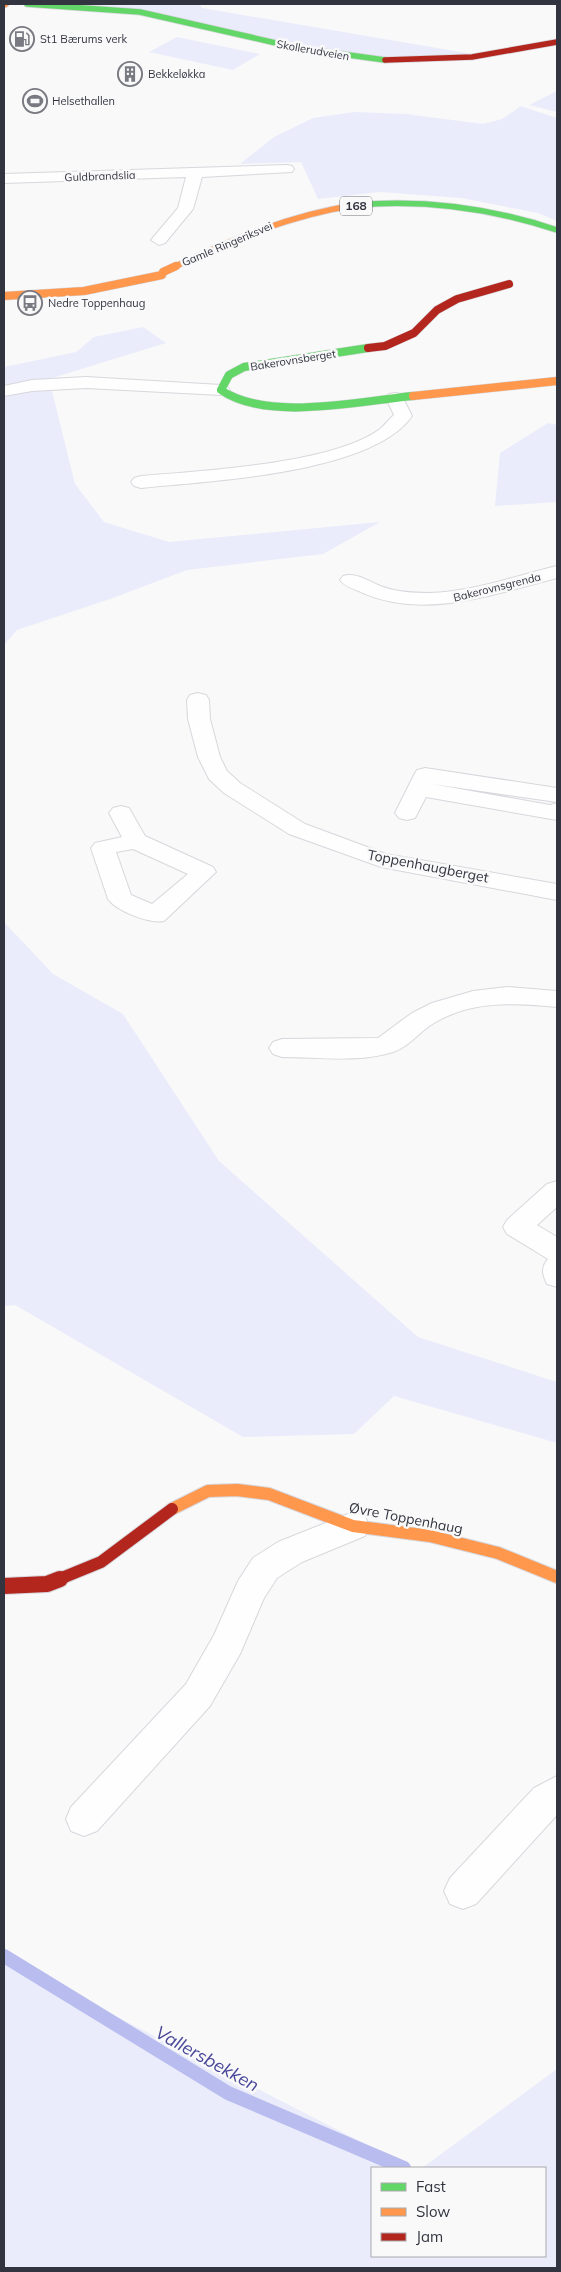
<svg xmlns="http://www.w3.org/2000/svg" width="561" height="2272" font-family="Mulish,sans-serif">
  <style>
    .green { fill: #eaecfb }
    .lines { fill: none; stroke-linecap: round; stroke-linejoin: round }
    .stream { stroke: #b9bcee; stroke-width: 14 }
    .street-casing { stroke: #d7d7dd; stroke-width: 2 }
    .fast-far1-casing { stroke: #d7d7dd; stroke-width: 7 }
    .fast-casing { stroke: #d7d7dd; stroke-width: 9 }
    .slow-far2-casing { stroke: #d7d7dd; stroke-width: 7 }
    .slow-far1-casing { stroke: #d7d7dd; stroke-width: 9 }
    .slow-casing { stroke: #d7d7dd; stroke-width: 14 }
    .jam-far3-casing { stroke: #d7d7dd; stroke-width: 7 }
    .jam-far2-casing { stroke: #d7d7dd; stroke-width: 9 }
    .jam-far1-casing { stroke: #d7d7dd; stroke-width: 14 }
    .jam-casing { stroke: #d7d7dd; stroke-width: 18 }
    .street { fill: #fefefe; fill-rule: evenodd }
    .fast-far1 { stroke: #63d668; stroke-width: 5.5 }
    .fast { stroke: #63d668; stroke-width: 8 }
    .slow-far2 { stroke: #ff974d; stroke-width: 5.5 }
    .slow-far1 { stroke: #ff974d; stroke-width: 8 }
    .slow { stroke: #ff974d; stroke-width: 12 }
    .jam-far3 { stroke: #b3261e; stroke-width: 5.5 }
    .jam-far2 { stroke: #b3261e; stroke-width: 8 }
    .jam-far1 { stroke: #b3261e; stroke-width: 12 }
    .jam { stroke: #b3261e; stroke-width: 16 }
    .labels { text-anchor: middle; stroke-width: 5; stroke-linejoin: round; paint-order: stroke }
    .far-poi-label { font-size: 11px; fill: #323440; stroke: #f9f9f9; text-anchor: start }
    .far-street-label { font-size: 11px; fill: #323440; stroke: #f9f9f9 }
    .shield { fill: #f9f9f9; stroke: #6e6f78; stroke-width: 1 }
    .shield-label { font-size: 12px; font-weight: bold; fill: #323440 }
    .street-label { font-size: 14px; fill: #323440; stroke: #f9f9f9 }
    .near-water-label { font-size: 18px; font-style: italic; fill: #48479a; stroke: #f9f9f9 }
  </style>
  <rect width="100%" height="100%" fill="#f9f9f9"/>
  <g class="green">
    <path d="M68,4h131l3,4 270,46 -65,6 -94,-8 -181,-40z"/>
    <path d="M177,37l83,17 -27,16 -84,-18z"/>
    <path d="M557,91v21l-28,-7z"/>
    <path d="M521,106l36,12v103l-19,-8 -77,-15 -81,-6 -62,7 -17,-37 -61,2 34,-27 39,-19 41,-6 52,2 77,10 19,-5z"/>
    <path d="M143,327l23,16 -117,36 26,105 29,38 65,20 211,-20 -57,32 -136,16 -74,28 -96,32 -13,15v-278l72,-15 18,-15z"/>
    <path d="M548,423l9,2v77l-62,4 5,-53z"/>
    <path d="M4,922l49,52 70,40 96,147 199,176 139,45v61l-163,-47 -40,38 -111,3 -228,-132 -11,1z"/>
    <path d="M4,1959l408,209h-40v88h173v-88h-123l135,-99v199h-553z"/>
  </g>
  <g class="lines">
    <path class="stream" d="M4,1956l224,137 176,75"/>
    <defs>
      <g id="street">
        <path d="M287,165l5,1 2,3 -2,3 -90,5 -9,32 -28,34 -6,2 -8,-5 27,-32 8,-31 -182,6v-9z"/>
        <path d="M86,377l135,8 6,1 3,4 -3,4 -6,1 -135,-7 -54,3 -28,5v-10l28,-6z"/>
        <path d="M395,393l6,1 11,22c-40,58 -204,65 -271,72l-7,-2 -3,-4 3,-4 7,-2c60,-5 192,-12 239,-47 5,-4 9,-10 14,-14l-8,-17 3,-4z"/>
        <path d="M557,566v12c-63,16 -131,42 -194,15 -8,-4 -18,-6 -23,-13l3,-4c14,-4 26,6 40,11 14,5 31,6 46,6 43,-1 86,-17 128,-27z"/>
        <path d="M198,693l8,2 3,5 1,19 10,38 7,14 13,12 65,41 81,30 171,30v16l-176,-33 -92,-33 -65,-41 -15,-14 -11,-22 -10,-38 -1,-19 3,-5z"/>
        <path d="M425,768l132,20v14l-125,-18 118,21 7,-2v17l-131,-23 -11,21 -8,2 -8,-2 -4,-5 19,-38 3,-5z"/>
        <path d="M121,806l8,2 16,28 68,31 3,5 -52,49c-14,3 -48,-10 -56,-22l-17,-51 4,-5 27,-6 -13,-24 4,-5zM133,849l55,25 -36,30 -21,-9 -15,-43z"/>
        <path d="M507,987l50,4v16c-42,-4 -85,-7 -123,16 -14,8 -25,24 -41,29 -34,11 -76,5 -111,5l-9,-3 -4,-6 4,-6 9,-3 96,-1 34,-25 20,-10 41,-12z"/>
        <path d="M557,1181v26l-20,18 20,12v50l-10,-3c-5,-10 -6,-17 1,-25l-41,-25 -4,-7 4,-7 40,-36z"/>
        <path d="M353,1512l12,4 4,10 -4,10 -63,26 -25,16 -13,20 -24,56 -30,52 -113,125 -13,5 -13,-5 -5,-12 5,-12 115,-123 28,-49 24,-54 15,-23 25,-16z"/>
        <path d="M557,1776v39l-81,89 -13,5 -13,-5 -6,-13 6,-13 84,-90z"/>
      </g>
      <g id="fast-far1">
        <path d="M27,4l113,8 158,36 87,12"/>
        <path d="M356,205c70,-6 135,3 201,25"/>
      </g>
      <path id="fast" d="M368,348l-124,19 -15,8 -8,15c46,32 138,11 192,6"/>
      <g id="slow-far2">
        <path d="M4,5l2,-1"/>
        <path d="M174,267c59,-28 117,-52 182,-62"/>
      </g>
      <g id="slow-far1">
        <path d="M4,296l80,-5 78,-16 1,-3 13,-6"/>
        <path d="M413,396l144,-15"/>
      </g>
      <path id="slow" d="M172,1509l36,-18 29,-1 32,4 84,32 77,10 68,17 59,24"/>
      <path id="jam-far3" d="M385,60l87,-3 85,-15"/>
      <path id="jam-far2" d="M368,348l17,-2 29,-13 23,-23 20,-11 52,-15"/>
      <path id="jam-far1" d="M57,1580l44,-18 71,-53"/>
      <path id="jam" d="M4,1586l43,-2 13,-5"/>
    </defs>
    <use href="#street" class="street-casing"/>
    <use href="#fast-far1" class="fast-far1-casing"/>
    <use href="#fast" class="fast-casing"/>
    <use href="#slow-far2" class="slow-far2-casing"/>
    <use href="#slow-far1" class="slow-far1-casing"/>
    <use href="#slow" class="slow-casing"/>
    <use href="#jam-far3" class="jam-far3-casing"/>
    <use href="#jam-far2" class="jam-far2-casing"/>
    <use href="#jam-far1" class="jam-far1-casing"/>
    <use href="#jam" class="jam-casing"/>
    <use href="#street" class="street"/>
    <use href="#fast-far1" class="fast-far1"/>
    <use href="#fast" class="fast"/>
    <use href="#slow-far2" class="slow-far2"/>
    <use href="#slow-far1" class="slow-far1"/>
    <use href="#slow" class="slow"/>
    <use href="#jam-far3" class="jam-far3"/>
    <use href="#jam-far2" class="jam-far2"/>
    <use href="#jam-far1" class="jam-far1"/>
    <use href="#jam" class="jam"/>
  </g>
  <defs>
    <symbol id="fuel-ring" viewBox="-11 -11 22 22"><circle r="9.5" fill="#f9f9f9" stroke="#787981" stroke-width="1.5"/><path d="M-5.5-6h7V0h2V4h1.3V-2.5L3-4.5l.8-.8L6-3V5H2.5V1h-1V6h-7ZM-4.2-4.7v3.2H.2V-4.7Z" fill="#787981"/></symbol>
    <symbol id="building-ring" viewBox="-11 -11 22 22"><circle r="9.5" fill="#f9f9f9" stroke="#787981" stroke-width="1.5"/><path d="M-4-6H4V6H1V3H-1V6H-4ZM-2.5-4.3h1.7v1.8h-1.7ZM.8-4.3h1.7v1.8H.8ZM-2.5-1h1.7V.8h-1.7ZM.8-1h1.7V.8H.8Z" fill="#787981"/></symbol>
    <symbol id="stadium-ring" viewBox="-11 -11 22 22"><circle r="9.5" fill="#f9f9f9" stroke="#787981" stroke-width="1.5"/><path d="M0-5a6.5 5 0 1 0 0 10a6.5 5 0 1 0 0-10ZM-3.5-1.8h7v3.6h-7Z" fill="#787981"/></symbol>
    <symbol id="bus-ring" viewBox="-11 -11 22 22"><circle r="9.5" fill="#f9f9f9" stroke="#787981" stroke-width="1.5"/><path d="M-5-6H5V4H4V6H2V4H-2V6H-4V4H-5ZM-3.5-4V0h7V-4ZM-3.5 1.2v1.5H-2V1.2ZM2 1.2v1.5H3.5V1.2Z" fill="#787981"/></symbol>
  </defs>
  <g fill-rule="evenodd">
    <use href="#fuel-ring" x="8" y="25" width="28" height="28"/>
    <use href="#building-ring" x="116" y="60" width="28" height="28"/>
    <use href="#stadium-ring" x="21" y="87" width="28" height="28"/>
    <use href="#bus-ring" x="16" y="289" width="28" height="28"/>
  </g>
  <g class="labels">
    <g class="far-poi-label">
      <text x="40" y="43">St1 Bærums verk</text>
      <text x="148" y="78">Bekkeløkka</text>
      <text x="52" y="105">Helsethallen</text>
      <text x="48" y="307">Nedre Toppenhaug</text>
    </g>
    <g class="far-street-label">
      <text transform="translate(313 50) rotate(10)" y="4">Skollerudveien</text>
      <text transform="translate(100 176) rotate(-2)" y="4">Guldbrandslia</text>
      <text transform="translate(227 244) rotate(-23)" y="4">Gamle Ringeriksvei</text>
      <text transform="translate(293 360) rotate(-9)" y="4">Bakerovnsberget</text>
      <text transform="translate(497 587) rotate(-14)" y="4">Bakerovnsgrenda</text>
    </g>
    <rect class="shield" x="340" y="196.5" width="32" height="19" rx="4"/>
    <g class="shield-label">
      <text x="356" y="210">168</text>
    </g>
    <g class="street-label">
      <text transform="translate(428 866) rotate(11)" y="5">Toppenhaugberget</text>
      <text transform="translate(406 1518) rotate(11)" y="5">Øvre Toppenhaug</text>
    </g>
    <g class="near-water-label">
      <text transform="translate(207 2059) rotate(29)" y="6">Vallersbekken</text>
    </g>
  </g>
  <rect width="561" height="2272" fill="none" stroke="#323440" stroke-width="10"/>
  <rect x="371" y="2167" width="175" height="90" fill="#f9f9f9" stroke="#a9aaaf"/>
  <rect x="381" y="2183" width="25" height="8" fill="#63d668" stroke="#a9aaaf"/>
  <text x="416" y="2192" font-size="15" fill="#323440">Fast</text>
  <rect x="381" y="2208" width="25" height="8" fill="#ff974d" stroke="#a9aaaf"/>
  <text x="416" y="2217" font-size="15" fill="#323440">Slow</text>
  <rect x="381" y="2233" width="25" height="8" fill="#b3261e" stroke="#a9aaaf"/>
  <text x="416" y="2242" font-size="15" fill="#323440">Jam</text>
</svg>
